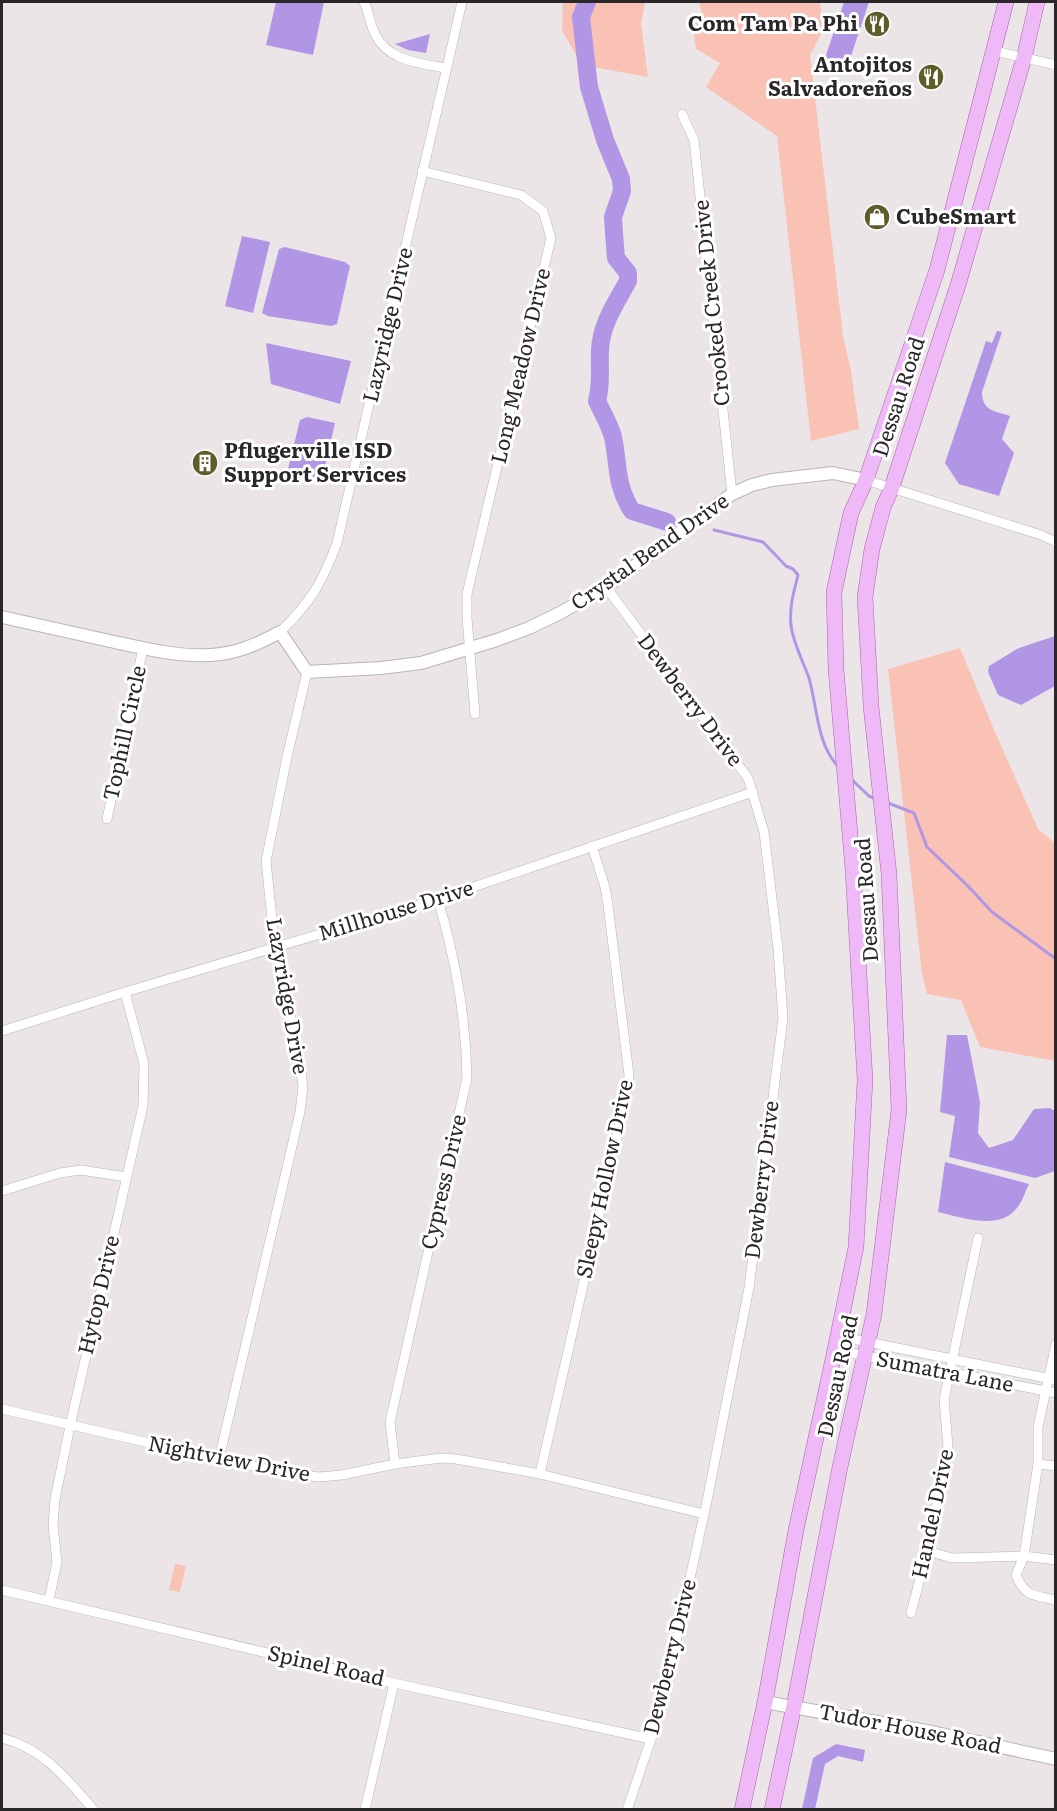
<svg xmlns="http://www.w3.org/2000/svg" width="1057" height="1811" font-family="Literata,serif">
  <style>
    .green { fill: #f9c2b4 }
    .water { fill: #b196e6 }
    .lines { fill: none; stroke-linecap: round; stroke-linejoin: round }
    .stream { stroke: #b196e6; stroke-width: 3 }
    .river { stroke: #b196e6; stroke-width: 18 }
    .minor-casing { stroke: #bab4b7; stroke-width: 10 }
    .tertiary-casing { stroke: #bab4b7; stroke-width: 14 }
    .primary-casing { stroke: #a466aa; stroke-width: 16 }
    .minor { stroke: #fff; stroke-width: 9 }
    .tertiary { stroke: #fff; stroke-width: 12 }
    .primary { stroke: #efb8f6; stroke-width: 15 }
    .labels { text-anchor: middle; stroke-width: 6; stroke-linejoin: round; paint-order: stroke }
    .poi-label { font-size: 21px; font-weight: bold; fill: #2a2729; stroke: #fff; text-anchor: end }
    .street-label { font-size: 21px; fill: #2a2729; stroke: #fff }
  </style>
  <rect width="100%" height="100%" fill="#ebe5e8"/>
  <g class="green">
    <path d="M563,2h82l-4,21 7,54 -66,-12 -20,-34z"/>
    <path d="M699,2h121l3,28 -13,25 33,281 8,35 8,58 -48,12 -34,-305 -71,-49 14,-24 -24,-14 -3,-23 9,-12z"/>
    <path d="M960,648l35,84 43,97 17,14v218l-75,-14 -19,-47 -34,-6 -5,-21 -34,-304z"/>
    <path d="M175,1564l11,2 -6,26 -11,-2z"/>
  </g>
  <g class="water">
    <path d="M276,2h48l-11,53 -47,-10z"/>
    <path d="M844,2h25l-21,63 -23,-7z"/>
    <path d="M430,34l-4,19 -18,-3 -13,-6z"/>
    <path d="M242,236l28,6 -17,71 -28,-7z"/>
    <path d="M285,247l60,15 5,4 -13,58 -6,2 -63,-10 -6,-3 17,-64z"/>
    <path d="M997,331l5,1 -20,60c0,19 13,19 28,24l-8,23 12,14 -15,43 -40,-12 -14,-21 41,-122 6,2z"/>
    <path d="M266,343l85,18 -11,43 -69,-20z"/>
    <path d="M307,417l28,6 -13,56 -35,-6 13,-53z"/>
    <path d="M1055,636v50l-34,19 -23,-10 -10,-23 1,-6 30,-18z"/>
    <path d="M947,1035h20l13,67 -2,31 11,15 24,-8 21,-31 16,-1 5,3v60l-20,7 -86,-21 6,-41 -15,-4z"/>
    <path d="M945,1162l84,22c-4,8 -7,19 -13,25 -18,22 -55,8 -78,3z"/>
    <path d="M836,1744l29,6 -2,12 -25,-6 -13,8 -10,45h-13l11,-51z"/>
  </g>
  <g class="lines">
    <g class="stream">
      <path d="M714,530l49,12 23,24 7,3 5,6c-4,16 -9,33 -7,50 2,18 12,36 18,53 8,28 8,67 29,88"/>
      <path d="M851,779l18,17 7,3"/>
      <path d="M888,803l26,10 13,34 40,38 25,27 64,47"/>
    </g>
    <path class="river" d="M587,2l-6,15 8,70 16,53 16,39 1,12 -9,26 1,16 2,25 12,15v8c-12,22 -27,43 -28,69 -1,19 2,33 -3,51 5,11 13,24 16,36 6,29 2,47 19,74l35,11"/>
    <defs>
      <g id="minor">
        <path d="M364,2c5,10 6,22 11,32 13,27 44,29 70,34"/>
        <path d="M995,51l61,14"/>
        <path d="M682,114l12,26 38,354"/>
        <path d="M422,171l99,24 22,16 8,27 -84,356v24l8,96"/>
        <path d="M866,480l175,55 15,7"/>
        <path d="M606,587l142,191 16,54 14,117 5,69 -34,270 -42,213 -33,150 -23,88 -24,71"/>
        <path d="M280,632c31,-30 42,-49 57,-89l125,-541"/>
        <path d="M107,819l36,-171"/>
        <path d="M2,1031l123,-39 313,-93 315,-107"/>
        <path d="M2,1191l58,-18 21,-3 45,7"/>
        <path d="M838,1336l218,44"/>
        <path d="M1056,1344l-18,83v37l-14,92 -8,19c9,22 18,20 40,25"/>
        <path d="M835,1350l221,43"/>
        <path d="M2,1409l217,50 76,15 24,3 23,-2 53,-11 46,-6 15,1 84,15 164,40"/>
        <path d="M219,1459l81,-347 3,-25 -3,-22 -15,-76 -10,-41 -9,-87 21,-104 20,-85"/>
        <path d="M395,1464l-5,-42 77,-344c-1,-63 -12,-119 -29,-179"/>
        <path d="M1038,1464l18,2"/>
        <path d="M540,1474l87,-381 2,-18 -21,-170 -3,-18 -13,-41"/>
        <path d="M927,1551l25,7 72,-2 32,4"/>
        <path d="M2,1590l392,93 257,56"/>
        <path d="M49,1600l8,-38 -4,-37 2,-26 15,-73 73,-320 1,-42 -19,-72"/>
        <path d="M911,1613l16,-62 19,-91 2,-14 -4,-47 34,-161"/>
        <path d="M2,1738c42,11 64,40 92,72"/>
        <path d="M365,1810l29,-127"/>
      </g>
      <g id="tertiary">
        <path d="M2,617c36,8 72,16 108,24 32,7 67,16 100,14 26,-1 48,-11 70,-23l27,40 74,-4 40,-5 76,-23 32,-12 31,-15 46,-26 126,-93 20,-9 20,-5 61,-7 33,7"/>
        <path d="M765,1702l167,30 124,27"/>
      </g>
      <g id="primary">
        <path d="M742,1810l23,-108 31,-172 39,-180 21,-103 9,-167 -12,-210 -17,-201 -2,-77 17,-79 15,-33 71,-210 69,-268"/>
        <path d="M772,1810l22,-104 46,-239 34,-153 25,-204 -10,-236 -18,-168 -6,-109 7,-48 11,-41 9,-21 66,-202 66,-227 13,-56"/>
      </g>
    </defs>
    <use href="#minor" class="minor-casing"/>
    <use href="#tertiary" class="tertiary-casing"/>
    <use href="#primary" class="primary-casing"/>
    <use href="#minor" class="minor"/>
    <use href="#tertiary" class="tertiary"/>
    <use href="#primary" class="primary"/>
  </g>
  <defs>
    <symbol id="restaurant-disc" viewBox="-11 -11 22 22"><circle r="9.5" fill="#5e5d2a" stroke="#fff"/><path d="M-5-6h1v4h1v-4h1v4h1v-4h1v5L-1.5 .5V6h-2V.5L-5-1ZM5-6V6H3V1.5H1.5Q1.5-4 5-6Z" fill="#fff"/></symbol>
    <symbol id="shop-disc" viewBox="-11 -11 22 22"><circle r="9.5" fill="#5e5d2a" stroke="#fff"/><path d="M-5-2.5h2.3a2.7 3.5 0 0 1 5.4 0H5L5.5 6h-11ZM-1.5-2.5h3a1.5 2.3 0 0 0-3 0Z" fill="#fff"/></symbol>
    <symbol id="building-disc" viewBox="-11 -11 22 22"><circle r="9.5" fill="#5e5d2a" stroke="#fff"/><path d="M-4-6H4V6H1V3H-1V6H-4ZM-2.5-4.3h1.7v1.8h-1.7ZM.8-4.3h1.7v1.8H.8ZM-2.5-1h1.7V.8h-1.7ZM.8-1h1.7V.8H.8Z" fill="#fff"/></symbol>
  </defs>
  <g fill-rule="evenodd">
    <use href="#restaurant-disc" x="862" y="9" width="30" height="30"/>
    <use href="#restaurant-disc" x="916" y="62" width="30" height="30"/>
    <use href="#shop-disc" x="862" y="202" width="30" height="30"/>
    <use href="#building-disc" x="190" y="448" width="30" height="30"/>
  </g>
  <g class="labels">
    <g class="poi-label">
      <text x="858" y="31">Com Tam Pa Phi</text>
      <text x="912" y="72">Antojitos<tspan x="912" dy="24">Salvadoreños</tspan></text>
      <text x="896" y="224" text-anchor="start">CubeSmart</text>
      <text x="224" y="458" text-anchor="start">Pflugerville ISD<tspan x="224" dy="24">Support Services</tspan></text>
    </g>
    <g class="street-label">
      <text transform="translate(712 303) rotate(-96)" y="7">Crooked Creek Drive</text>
      <text transform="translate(388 325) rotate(-77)" y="7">Lazyridge Drive</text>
      <text transform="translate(521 366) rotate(-77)" y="7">Long Meadow Drive</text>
      <text transform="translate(899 397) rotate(-72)" y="7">Dessau Road</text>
      <text transform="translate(650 552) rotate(-35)" y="7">Crystal Bend Drive</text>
      <text transform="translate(690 700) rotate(53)" y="7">Dewberry Drive</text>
      <text transform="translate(125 733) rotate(-78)" y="7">Tophill Circle</text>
      <text transform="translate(867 900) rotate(-94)" y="7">Dessau Road</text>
      <text transform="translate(396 911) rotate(-17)" y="7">Millhouse Drive</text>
      <text transform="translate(287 996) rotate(80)" y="7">Lazyridge Drive</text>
      <text transform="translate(605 1179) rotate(-78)" y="7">Sleepy Hollow Drive</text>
      <text transform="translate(762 1180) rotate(-83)" y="7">Dewberry Drive</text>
      <text transform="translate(444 1182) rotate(-77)" y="7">Cypress Drive</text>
      <text transform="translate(99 1295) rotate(-77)" y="7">Hytop Drive</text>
      <text transform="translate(945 1372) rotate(11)" y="7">Sumatra Lane</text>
      <text transform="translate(838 1376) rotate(-78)" y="7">Dessau Road</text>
      <text transform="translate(229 1459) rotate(11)" y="7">Nightview Drive</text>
      <text transform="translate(933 1514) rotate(-78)" y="7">Handel Drive</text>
      <text transform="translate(670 1657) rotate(-76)" y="7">Dewberry Drive</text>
      <text transform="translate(326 1666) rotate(13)" y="7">Spinel Road</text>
      <text transform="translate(910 1729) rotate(11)" y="7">Tudor House Road</text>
    </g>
  </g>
  <rect width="1057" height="1811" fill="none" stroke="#2a2729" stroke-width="6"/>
</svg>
